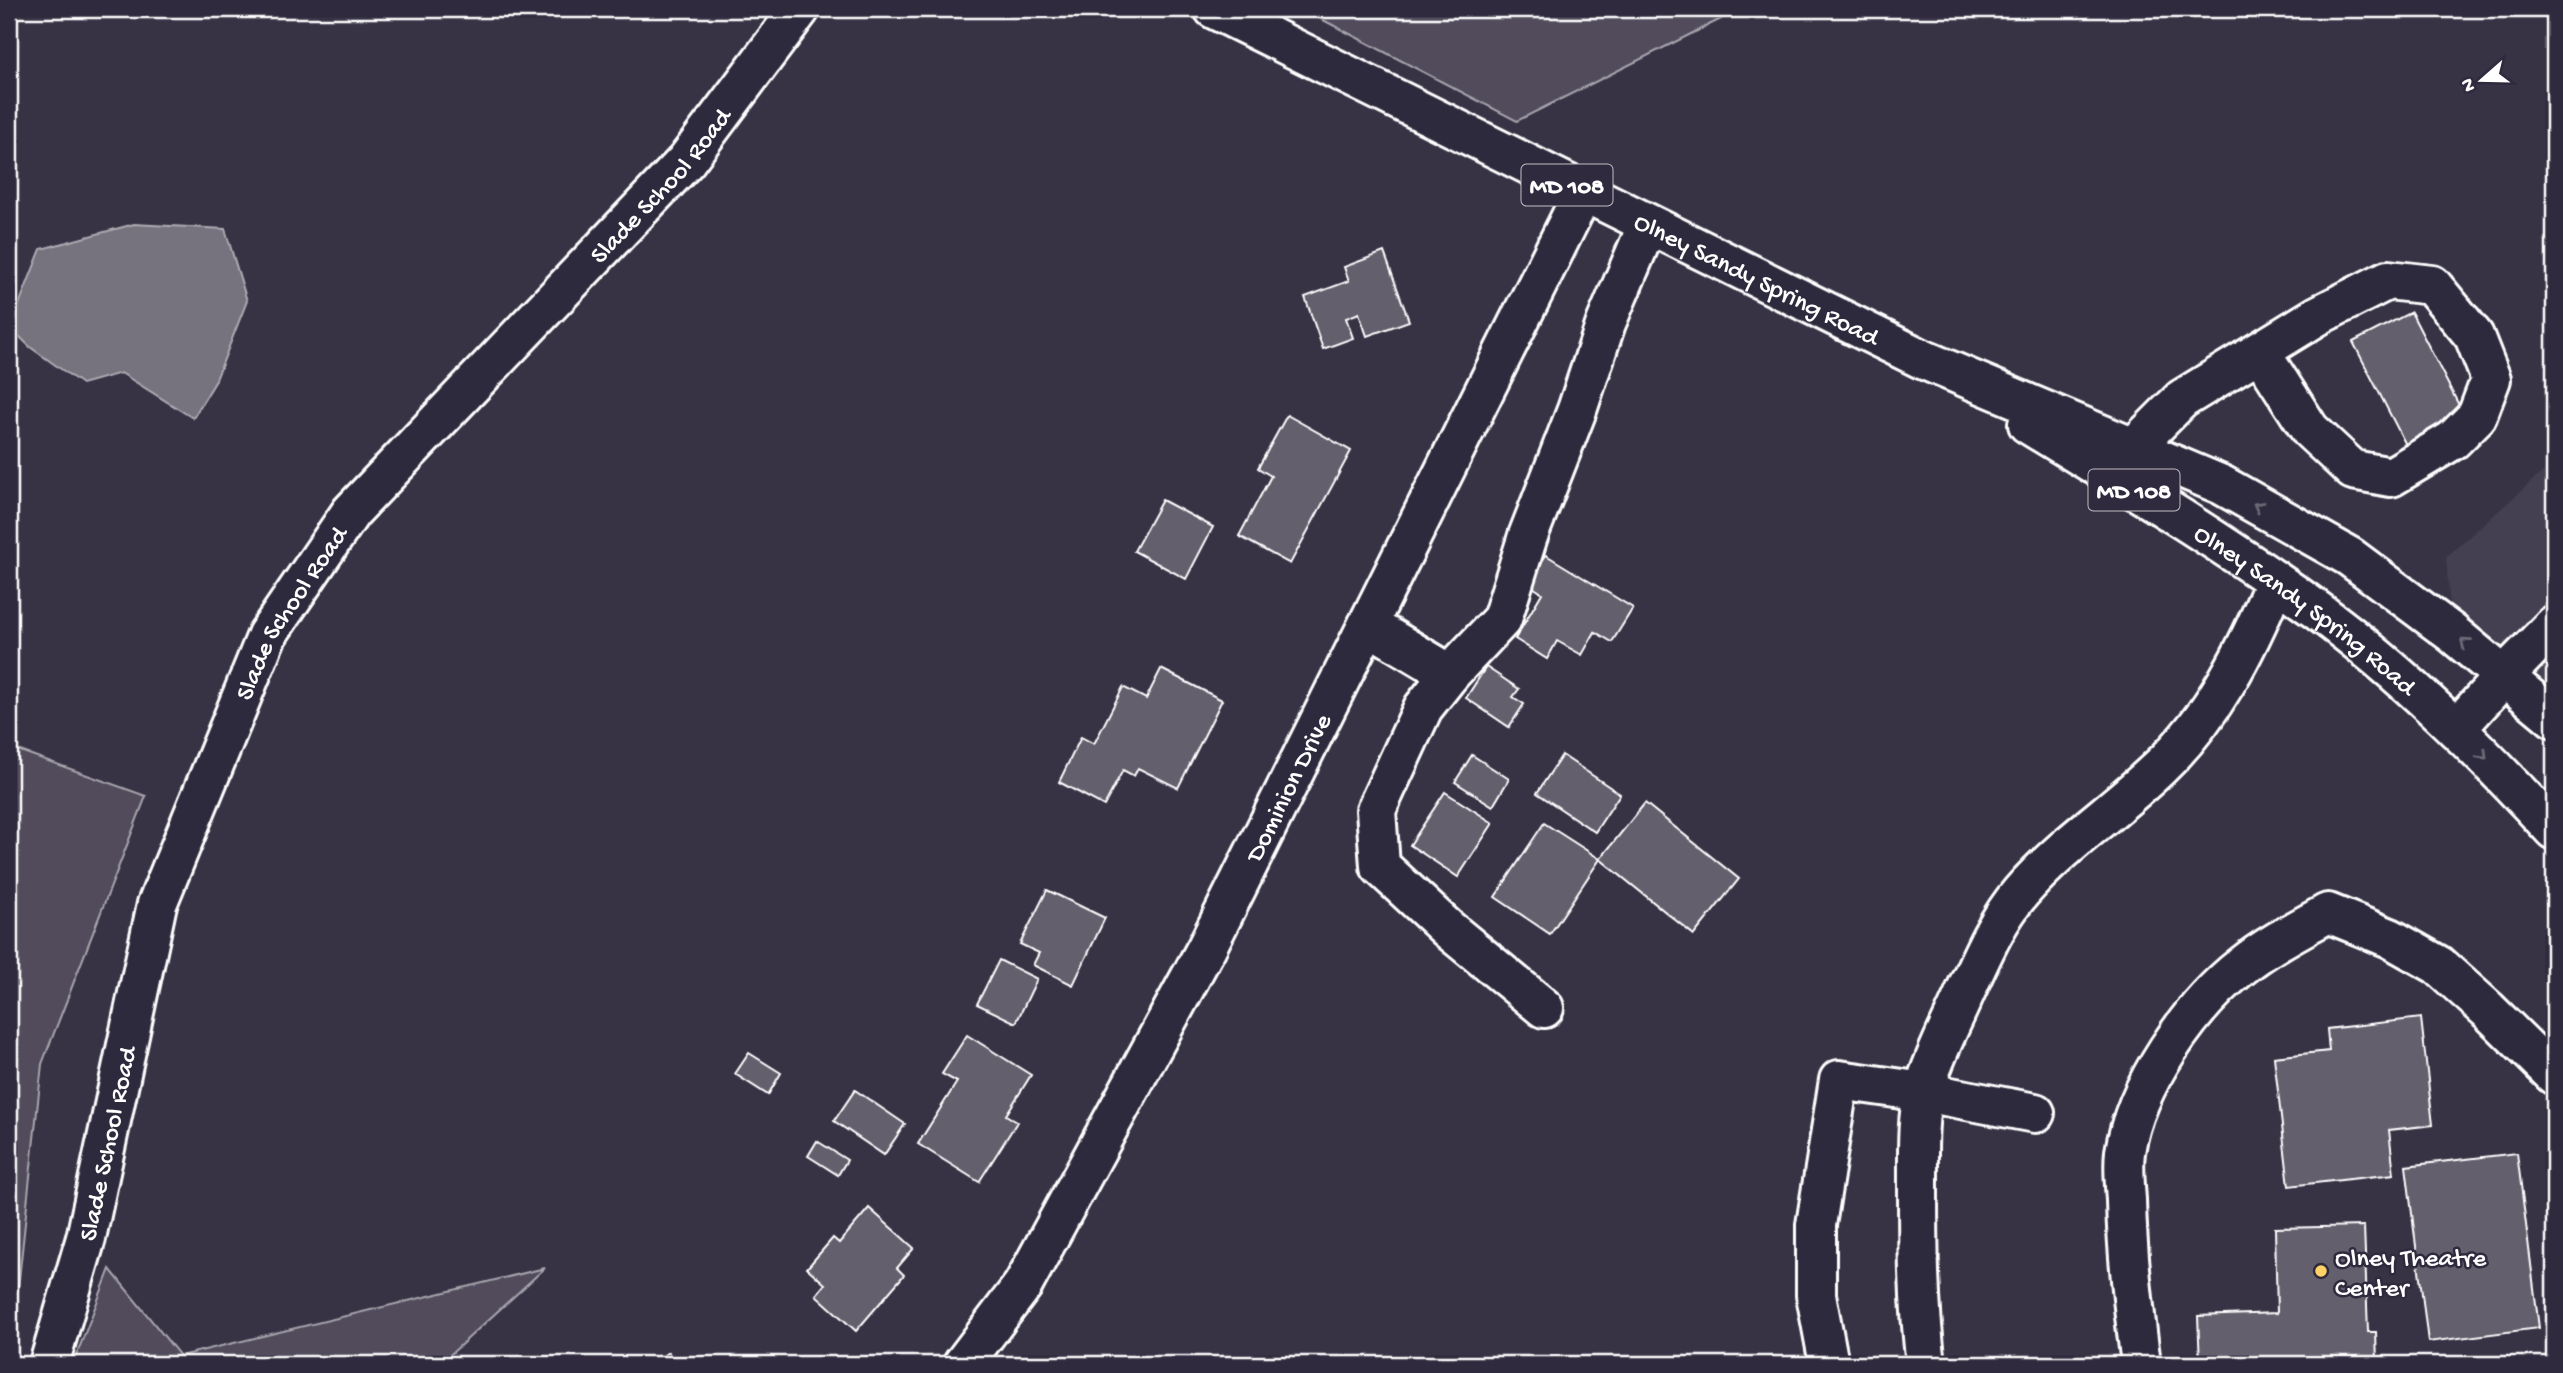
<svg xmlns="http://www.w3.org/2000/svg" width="2563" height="1373" font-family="'Gochi Hand',sans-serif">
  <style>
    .built { fill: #444051 }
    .green { fill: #514c5c; stroke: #a8a6ae; stroke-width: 2 }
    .water { fill: #76737f; stroke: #adabb2; stroke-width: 2 }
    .building { fill: #635f6d; stroke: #fff; stroke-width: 2 }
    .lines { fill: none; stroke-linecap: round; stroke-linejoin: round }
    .minor-casing { stroke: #fff; stroke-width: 44 }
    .major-casing { stroke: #fff; stroke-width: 44 }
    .minor { stroke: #2f2a3d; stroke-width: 38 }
    .major { stroke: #2f2a3d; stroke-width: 38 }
    .oneway { stroke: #6d6a77 }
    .poi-dot { fill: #ffd166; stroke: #2f2a3d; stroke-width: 2.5 }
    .labels { text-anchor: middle; stroke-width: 5; stroke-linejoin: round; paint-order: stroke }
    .shield { fill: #2f2a3d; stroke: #c1bfc5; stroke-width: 2 }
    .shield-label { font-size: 24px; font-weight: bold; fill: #fff }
    .street-label { font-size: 26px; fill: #fff; stroke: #2f2a3d }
    .poi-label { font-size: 26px; fill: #fff; stroke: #2f2a3d; text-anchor: start }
  </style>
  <rect width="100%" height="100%" fill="#373345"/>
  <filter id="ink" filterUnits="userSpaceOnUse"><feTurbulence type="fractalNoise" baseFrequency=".0143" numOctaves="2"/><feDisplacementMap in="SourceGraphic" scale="14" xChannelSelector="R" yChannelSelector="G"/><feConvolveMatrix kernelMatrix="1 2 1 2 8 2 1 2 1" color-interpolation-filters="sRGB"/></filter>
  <g filter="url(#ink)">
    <path class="built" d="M2554,462v256l-102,-85 -6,-76z"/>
    <g class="green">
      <path d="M1302,9h439l-224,112z"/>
      <path d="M9,747l137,49 -104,268 -24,225 -9,25z"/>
      <path d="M545,1268l-105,96h-367l37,-95 70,87z"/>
    </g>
    <path class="water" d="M134,224l91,5 22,72 -32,81 -22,36 -72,-45 -39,11 -52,-37 -20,-20 31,-78z"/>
    <g class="building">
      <path d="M1384,252l25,69 -42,15 -8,-23 -13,5 7,20 -30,11 -18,-52 44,-16 -5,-14z"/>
      <path d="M2411,312l54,105 -58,30 -54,-105z"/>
      <path d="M1287,415l64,36 -61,113 -51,-28 32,-60 -13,-8z"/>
      <path d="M1162,500l51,27 -27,52 -52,-28z"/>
      <path d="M1546,555l87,53 -21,34 -17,-10 -13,23 -25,-14 -10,18 -32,-20 27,-46 -14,-9z"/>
      <path d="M1486,667l33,22 -6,8 11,7 -15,23 -43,-29z"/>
      <path d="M1161,669l61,31 -44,88 -40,-20 -4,8 -11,-6 -19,36 -45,-24 22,-45 13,7 29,-57 23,12z"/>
      <path d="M1472,755l37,24 -16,27 -38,-24z"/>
      <path d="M1562,755l58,39 -25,38 -58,-39z"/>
      <path d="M1445,792l48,31 -35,54 -48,-32z"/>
      <path d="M1645,803l94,76 -45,56 -94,-76z"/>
      <path d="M1544,823l56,36 -50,75 -55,-37z"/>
      <path d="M1047,890l58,28 -32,67 -40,-20 6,-12 -19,-9z"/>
      <path d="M999,960l38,19 -21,44 -39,-19z"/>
      <path d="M2421,1018l12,107 -44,5 5,44 -105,12 -15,-129 55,-6 -2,-22z"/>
      <path d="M967,1035l64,40 -25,40 11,7 -38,60 -61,-38 39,-62 -15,-8z"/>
      <path d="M749,1053l32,20 -13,22 -33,-21z"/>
      <path d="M855,1090l50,34 -21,31 -50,-34z"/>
      <path d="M817,1141l30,19 -9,15 -30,-19z"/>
      <path d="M2517,1153l22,175 -111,14 -22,-176z"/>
      <path d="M869,1208l45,40 -17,20 7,7 -48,56 -40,-36 9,-11 -18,-16 26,-30 6,5z"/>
      <path d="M2364,1226l4,106h8l1,32h-177l-2,-48 79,-3 -2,-85z"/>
      <path d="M668,1352l10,12h-26z"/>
    </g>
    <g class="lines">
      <defs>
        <g id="minor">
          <path d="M2133,448l49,-49 137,-84 69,-35 44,5 42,51 17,43 -14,37 -24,24 -62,37 -38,-7 -43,-40 -50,-78"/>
          <path d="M1368,625l82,49"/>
          <path d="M2456,729l48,-53 50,-51"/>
          <path d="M1544,1008l-96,-79 -68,-63 -4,-56 47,-102 27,-34 52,-55 26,-83 49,-126 29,-87 42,-99"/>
          <path id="s1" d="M49,1364l37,-126 71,-334 110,-269 84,-123 335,-351 114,-152"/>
          <path id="s2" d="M963,1364l60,-79 184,-338 376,-754"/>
          <path d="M1829,1364l-13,-69v-70l23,-145 85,12 111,21"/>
          <path d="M1926,1364c-8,-61 -8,-123 -8,-184 0,-29 -1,-62 6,-90 10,-35 29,-69 43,-102 15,-33 30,-68 54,-96 41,-47 93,-81 138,-124 54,-51 88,-118 116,-186"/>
          <path d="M2141,1364c-7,-55 -14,-109 -15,-164 -1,-15 -3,-33 -1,-48 10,-66 65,-145 117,-186 26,-21 57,-37 86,-53l62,25 48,27 49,44 67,66"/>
        </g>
        <g id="major">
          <path id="s3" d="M1214,9l708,350 300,126 128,72 102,76 102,85"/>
          <path id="s4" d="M2028,424c98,60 197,119 290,187 87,64 163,140 236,219"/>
        </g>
      </defs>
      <use href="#minor" class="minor-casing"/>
      <use href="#major" class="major-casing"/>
      <use href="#minor" class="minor"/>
      <use href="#major" class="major"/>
    </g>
    <defs><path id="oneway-chevron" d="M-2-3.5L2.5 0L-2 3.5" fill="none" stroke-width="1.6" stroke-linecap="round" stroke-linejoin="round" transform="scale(1.75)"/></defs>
    <g class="oneway">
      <use href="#oneway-chevron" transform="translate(2258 506) rotate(-151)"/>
      <use href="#oneway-chevron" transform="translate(2465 643) rotate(-140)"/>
      <use href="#oneway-chevron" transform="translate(2483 755) rotate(44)"/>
    </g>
  </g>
  <circle class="poi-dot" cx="2321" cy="1271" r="7"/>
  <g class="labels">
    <g class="shield">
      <rect x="1521.5" y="164.5" width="91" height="41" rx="5"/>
      <rect x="2088.5" y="469.5" width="91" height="41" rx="5"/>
    </g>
    <g class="shield-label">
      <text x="1567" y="193">MD 108</text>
      <text x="2134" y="498">MD 108</text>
    </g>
    <g class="street-label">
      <text dy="9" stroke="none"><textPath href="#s1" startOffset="1362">Slade School Road</textPath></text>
      <text dy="9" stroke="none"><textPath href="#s3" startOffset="606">Olney Sandy Spring Road</textPath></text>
      <text dy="9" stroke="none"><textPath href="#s4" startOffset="334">Olney Sandy Spring Road</textPath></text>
      <text dy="9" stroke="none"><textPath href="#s1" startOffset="794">Slade School Road</textPath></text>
      <text dy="9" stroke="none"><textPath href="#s2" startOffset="663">Dominion Drive</textPath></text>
      <text dy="9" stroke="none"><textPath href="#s1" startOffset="228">Slade School Road</textPath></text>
    </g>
    <g class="poi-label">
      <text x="2335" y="1265">Olney Theatre<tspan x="2335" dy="30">Center</tspan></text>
    </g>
  </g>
  <rect width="2563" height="1373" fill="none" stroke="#2f2a3d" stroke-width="35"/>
  <rect x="18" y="18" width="2528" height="1338" fill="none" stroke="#fff" stroke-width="2.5" filter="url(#ink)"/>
  <g transform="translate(2482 80) rotate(250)" stroke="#2f2a3d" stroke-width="5" paint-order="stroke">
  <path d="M0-5L12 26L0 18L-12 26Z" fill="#ffffff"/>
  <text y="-10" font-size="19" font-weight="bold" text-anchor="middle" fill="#ffffff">N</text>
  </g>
</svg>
